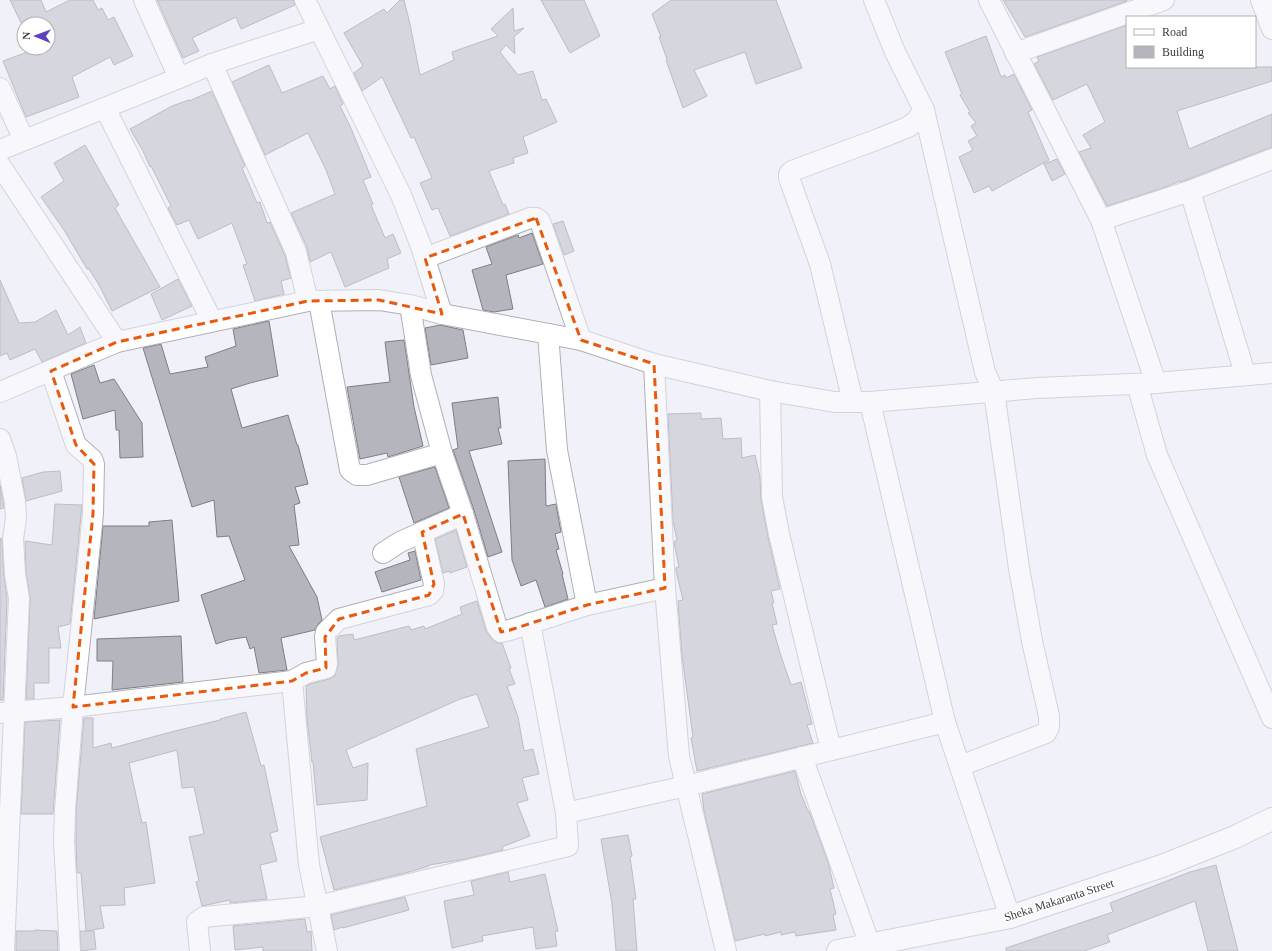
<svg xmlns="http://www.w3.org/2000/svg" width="1272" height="951" font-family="'Times New Roman',serif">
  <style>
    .building { fill: #b5b5bd; stroke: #7e7e86 }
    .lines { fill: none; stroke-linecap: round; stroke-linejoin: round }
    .minor-casing { stroke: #afafb7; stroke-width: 22 }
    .tertiary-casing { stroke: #afafb7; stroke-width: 24 }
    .minor { stroke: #fff; stroke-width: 20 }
    .tertiary { stroke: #fff; stroke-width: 22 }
    .marked { fill: none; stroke: #e8590c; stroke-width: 3; stroke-dasharray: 8 5; stroke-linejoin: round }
    .labels { text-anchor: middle; stroke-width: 3; stroke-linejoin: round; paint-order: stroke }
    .street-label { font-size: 12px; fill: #3c3c3f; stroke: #fff }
  </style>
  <rect width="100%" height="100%" fill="#f1f1f9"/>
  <g class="building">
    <path d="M10,0h31l5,12 24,-12h23l5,10 4,-2 6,12 6,-3 19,39 -19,9 -4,-8 -38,20 7,20 -53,20 -23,-56 30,-11 -1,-2h16v-24h-24v5z"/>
    <path d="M157,0h137l1,5 -54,24 -5,-12 -44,21 7,13 -16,7z"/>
    <path d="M400,0h4l6,24 10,51 34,-15 -2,-8 46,-16 -7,-7 22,-21 1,23 10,-3 -10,9 1,17 -9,-9 -6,7 18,23 15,-4 9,29 4,-1 11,23 -34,15 5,16 -15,5 1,5 -25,8 14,34 2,-1 4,10 -59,22 -12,-28 -6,2 -12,-27 12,-5 -18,-41 -3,1 -29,-61 -20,14 -8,-18 9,-7 -19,-33 40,-24 3,4z"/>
    <path d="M541,0h43l16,36 -30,17z"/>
    <path d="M671,0h105l26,68 -46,16 -11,-32 -51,18 13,26 -24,12 -17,-48 1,-1 -8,-22h2l-9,-23z"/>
    <path d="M1003,0h124v1l-102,36z"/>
    <path d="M1127,25v42h145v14l-95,30 12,38 83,-35v33l-86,33 -6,2v-1l-20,8 -53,17 -28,-54 12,-4 -8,-13 22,-13 -18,-38 -34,16 -19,-36 5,-3 -2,-4z"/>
    <path d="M986,36l15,41 4,-2 1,3 8,-4 18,36 -4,2 21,48 -57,31 -3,-5 -15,7 -15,-36 14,-7 -5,-9 9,-5 -6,-10 5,-3 -8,-10 2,-1 -10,-17 2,-1 -17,-42z"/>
    <path d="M269,65l13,28 41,-17 7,13 5,-3 8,18 -3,2 10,20 21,51 -8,3 10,24 -2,1 14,33 8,-4 8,19 -14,6 2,9 -44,19 -14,-35 -21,10 -3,-15 -16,-34 44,-19 -9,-24 -18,-37 -43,22 -33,-73z"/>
    <path d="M212,91l33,75 -3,2 15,35 3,-1 7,21 3,-1 15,34 6,22 -10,3 3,13 -29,7 -12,-36 4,-1 -15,-41 -34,16 -9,-19 -12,5 -9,-17 3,-2 -20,-40 -1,1 -7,-16 -13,-22 42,-23 17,-6v1z"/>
    <path d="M85,145l34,60 -4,3 45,79 -48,24 -13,-26 -10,-16h-2l-23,-39 -23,-33 23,-16 -10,-18z"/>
    <path d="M1057,159l8,15 -13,7 -8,-17z"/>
    <path d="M563,221l11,30 -10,4 -11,-31z"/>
    <path d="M532,233l11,31 -37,11 7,34 -19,3 -11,-2 -11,-40 20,-6 -6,-17 32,-12 1,3z"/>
    <path d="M178,279l14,27 -30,14 -11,-26z"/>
    <path d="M0,280l19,43 16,-1 21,-12 12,25 12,-8 6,16 -44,19 -7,-13 -25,11 -3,-7 -7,3z"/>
    <path d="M269,321l9,55 -28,7 -19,6 11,39 46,-13 9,30h1l10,39 -13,3 5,16 -6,2 5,40 -10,1 28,51 5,23 -4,4 -3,6 -34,8 6,32 -28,3 -5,-26 -4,2 -4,-12 -18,3 -12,4 -15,-49 44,-15 -16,-44 -12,1 -3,-37 -22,7 -49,-159 18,-4 9,30 16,-3 22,-4 -3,-10 31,-11 -3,-17z"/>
    <path d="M440,325l23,5 5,28 -37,7 -6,-37z"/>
    <path d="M404,340l10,67 9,39 -35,11 -1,-4 -27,6 -13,-72 43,-5 -5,-40z"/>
    <path d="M94,365l6,18 14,-4 28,44 1,34 -23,1 -1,-28h-3l-1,-20 -32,9 -12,-45z"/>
    <path d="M498,397l3,31h-3l4,16 -33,7 33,101 -14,5 -14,-47 -21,-60 5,-2 -6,-45z"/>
    <path d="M701,413v6l20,-1 2,21 18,-1 1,20 13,-3 5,22 1,22 7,38 12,52 -9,2 3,12h-2l5,21 -5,1 8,28 11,32 10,-3 11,42 -5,1 6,18 -116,28 -6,-33 2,-1 -11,-81 -4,-55 5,-1 -7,-29v-3l3,-1 -5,-25 3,-2 -4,-19 -5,-107z"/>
    <path d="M545,459l1,47 10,-2 1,6 4,22 -6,2 4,15 -3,1 7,24h-1l6,25 -23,8 -9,-27 -15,6 -9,-26 -4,-99z"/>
    <path d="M435,467l14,41 -35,15 -15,-46z"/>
    <path d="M60,471l2,20 -36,10 -4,-23 21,-6z"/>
    <path d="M0,485l4,23 -4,1z"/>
    <path d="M55,504l27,1 -12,119 -12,3 3,21h-12v35h-15v16h-8l4,-101 -4,-25 -1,-32 27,4z"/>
    <path d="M172,520l7,81 -85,18 9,-93h46v-4z"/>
    <path d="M456,530l11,37 -17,6v-2l-7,2 -8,-34z"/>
    <path d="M0,538l2,1 2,36 3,24 -4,101h-3z"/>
    <path d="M415,551l6,29 -39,12 -7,-20 35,-12 -2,-7z"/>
    <path d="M477,601l9,30 6,8 5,4h5l9,25 -2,1 6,15 -8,2 11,31 6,34 9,-2 6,25 -17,4 6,22 -11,3 13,33 -28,11 1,3 -37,9 -37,6v1l-20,6 -75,18 -14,-53 107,-31 -11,-57 73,-22 -12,-33 -17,5 -114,51 7,18 15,-5 -1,37 -50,5 -4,-43h-1l-5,-43 -1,-33 4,-2 19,-5 6,-3 3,-11 -1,-27 2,-2 14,-2 1,6 55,-14 2,4 13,-4 1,3 37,-15 -2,-7z"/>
    <path d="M181,636l2,46 -71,8 1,-29h-16v-22z"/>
    <path d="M246,712l15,54 3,-1 14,66 -8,2 7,28 -17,4 7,34 -37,4v-3l-28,6 -6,-24 3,-1 -10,-44 15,-3 -10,-47 -12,1 -5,-38 -48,13 13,60 4,-1 9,61 -31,5 1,17 -25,1 4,22 -18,3 -5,-58h-4l-1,-32v-30l8,-93h9v30l18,-5 1,5 59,-16 49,-12v-1z"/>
    <path d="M60,720l-7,94h-32l4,-92z"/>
    <path d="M795,771l6,23 7,17h1l19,51 6,26 -4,1 6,25 -3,1 3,15 -40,6 -1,-4 -14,3v-3l-16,4v-2l-30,7 -31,-130 -2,-17z"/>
    <path d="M628,835l4,21 -2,1 6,42h-3l4,52h-21l-4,-47 -11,-65z"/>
    <path d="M1216,865l22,86h-30l-13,-50 -88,34 3,7 -26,9h-78v-3l107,-36 -3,-9 80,-31z"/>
    <path d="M508,872l2,10 35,-8 13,57 -3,1 2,14 -21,3 -3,-22 -51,9 1,5 -31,7 -8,-47 30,-6 -3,-14z"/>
    <path d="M405,897l4,13 -66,18v-1l-9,3 -3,-15z"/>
    <path d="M305,919l2,13 4,-1 1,20h-49v-4l-28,3 -2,-24z"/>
    <path d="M35,930l22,1 1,20h-42v-20h19z"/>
    <path d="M80,931h14l2,18 -15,2z"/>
  </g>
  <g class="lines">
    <defs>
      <g id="minor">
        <path d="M144,0l35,78"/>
        <path d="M305,0l96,195 20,51 21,68"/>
        <path d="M874,0l21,52 29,58 61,262 9,20 25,176 13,73 17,75v11l-3,6 -86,33"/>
        <path d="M989,0l112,220 55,163"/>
        <path d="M1261,0l11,29"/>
        <path d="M1015,53l149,-53"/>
        <path d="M212,64l84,188 12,49"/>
        <path d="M0,88l24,52"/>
        <path d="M105,108l107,213"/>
        <path d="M0,150l179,-72 33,-14 107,-35"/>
        <path d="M0,165l117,177 191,-41 71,-1 31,5 32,9 139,26 73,24 116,27 65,11h35l167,-14 119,-5 116,-10"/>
        <path d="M1190,191l55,183"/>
        <path d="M1101,220l89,-29 82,-32"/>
        <path d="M425,258l105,-40h6l4,3 41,119"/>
        <path d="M319,301l31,169 7,5h10l75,-22"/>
        <path d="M410,305l11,70 21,78 21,61 34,113 4,5 9,-2 77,-25 78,-17"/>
        <path d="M548,334l9,116 30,155"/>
        <path d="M654,364l11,224 14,168 47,195"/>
        <path d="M51,371l25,74 16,14 2,5 -1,50 -20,193 -8,103 -1,31 6,110"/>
        <path d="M1137,384l20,71 115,263"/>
        <path d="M770,391l2,106 7,37 52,216"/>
        <path d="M0,392l117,-50"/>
        <path d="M853,402l-33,-138 -31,-86v-4l3,-3 89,-33 27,-11 7,-5 9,-12"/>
        <path d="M870,402l75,320 65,195"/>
        <path d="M0,439l6,17 9,46 1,16 -3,21 2,35 4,24 -15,353"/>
        <path d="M383,553l17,-11 63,-28"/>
        <path d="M530,623l36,190 120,-27 259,-64"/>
        <path d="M292,681l17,184 18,86"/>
        <path d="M0,713l73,-6 219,-26 14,-8 20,-5 1,-5 -2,-26 1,-5 13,-13 90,-24 4,-4 1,-7 -12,-52"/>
        <path d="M802,757l68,188"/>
        <path d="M200,951l-3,-29 7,-5 114,-11 250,-60 -2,-33"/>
      </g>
      <path id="tertiary" d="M838,951l172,-34 152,-51 73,-29 37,-18"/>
    </defs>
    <use href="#minor" class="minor-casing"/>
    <use href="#tertiary" class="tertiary-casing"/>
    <use href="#minor" class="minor"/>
    <use href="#tertiary" class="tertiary"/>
  </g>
  <path d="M0 0H1272V951H0ZM536,218l45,122 73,24 11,224 -78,17 -77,25 -9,2 -38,-118 -41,18 12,52 -5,11 -90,24 -14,18 1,31 -20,5 -14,8 -219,26 20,-193 1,-50 -18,-19 -25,-74 66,-29 191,-41 71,-1 63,14 -17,-56z" fill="#f1f1f9" fill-opacity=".55" fill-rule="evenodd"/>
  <path class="marked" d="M536,218l45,122 73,24 11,224 -78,17 -77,25 -9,2 -38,-118 -41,18 12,52 -5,11 -90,24 -14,18 1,31 -20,5 -14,8 -219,26 20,-193 1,-50 -18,-19 -25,-74 66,-29 191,-41 71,-1 63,14 -17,-56z"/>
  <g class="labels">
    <g class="street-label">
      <text transform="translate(1059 900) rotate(-18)" y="4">Sheka Makaranta Street</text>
    </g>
  </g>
  <rect x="1126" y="16" width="130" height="52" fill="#ffffff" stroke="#b1b1b2"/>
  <rect x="1134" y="29" width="20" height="6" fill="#ffffff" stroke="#b1b1b2"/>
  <text x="1162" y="36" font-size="12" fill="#3c3c3f">Road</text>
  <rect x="1134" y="46" width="20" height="12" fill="#b5b5bd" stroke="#b1b1b2"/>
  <text x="1162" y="56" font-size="12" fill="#3c3c3f">Building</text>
  <g transform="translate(36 36) rotate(271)"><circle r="19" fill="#ffffff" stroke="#b1b1b2"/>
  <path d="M0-3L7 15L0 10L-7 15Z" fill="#5c43bc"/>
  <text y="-6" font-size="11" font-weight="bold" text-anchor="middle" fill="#3c3c3f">N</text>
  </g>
</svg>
